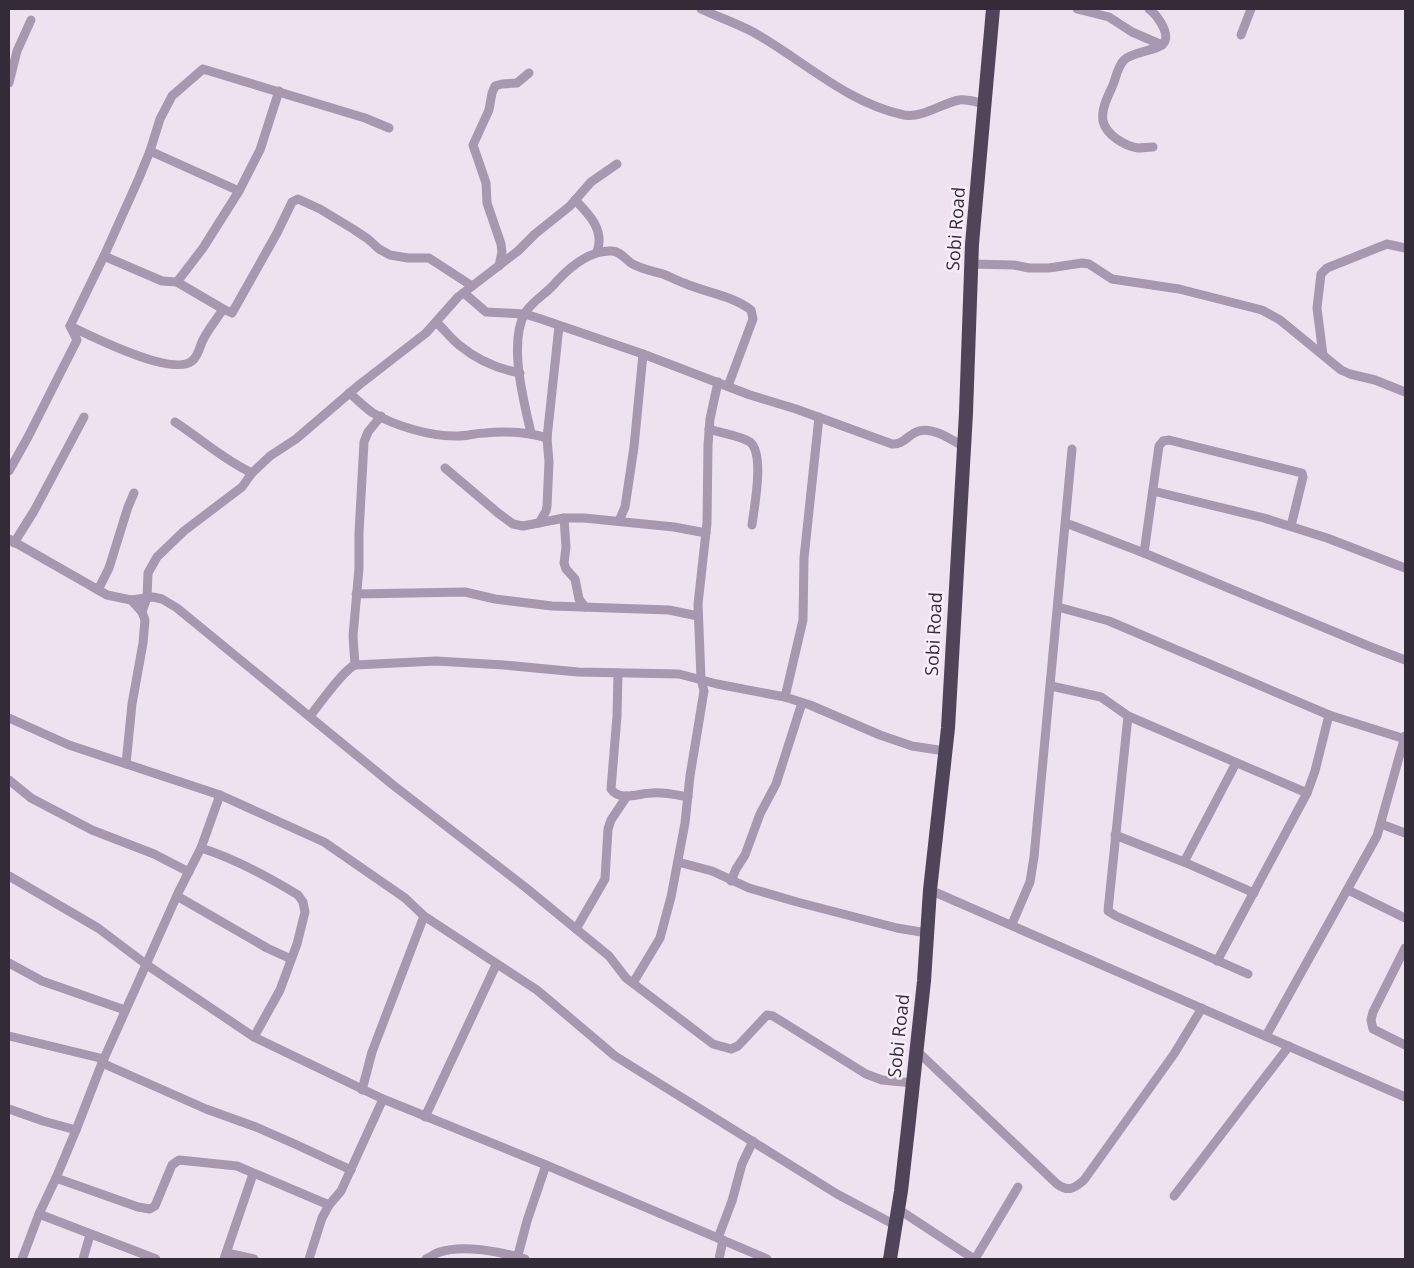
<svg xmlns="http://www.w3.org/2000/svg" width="1414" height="1268" font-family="'Open Sans',sans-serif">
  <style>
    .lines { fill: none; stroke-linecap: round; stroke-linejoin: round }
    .minor { stroke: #a797af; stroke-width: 9 }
    .highway { stroke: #504458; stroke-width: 14 }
    .labels { text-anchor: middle; stroke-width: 5; stroke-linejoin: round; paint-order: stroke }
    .street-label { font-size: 18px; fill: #332c38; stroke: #f7eef9 }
  </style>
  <rect width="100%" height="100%" fill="#eee2f1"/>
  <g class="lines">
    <g class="minor">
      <path d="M701,9c17,8 35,14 52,23 50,28 94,71 151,83 19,3 36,-11 55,-15 9,-1 17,2 26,4"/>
      <path d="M1077,9l32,8 23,15 30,13"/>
      <path d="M1149,9c7,5 20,22 16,32 -4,10 -32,10 -41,19 -6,6 -8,17 -11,25 -5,11 -12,24 -10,36 3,14 22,25 35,27 5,0 10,-1 15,-1"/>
      <path d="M1241,35l10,-26"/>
      <path d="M9,83l8,-32 14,-31"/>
      <path d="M150,151l89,40"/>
      <path d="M575,200c14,14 30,30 22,52"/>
      <path d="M104,256l58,25 15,1 26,-34 36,-57 21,-41 19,-59"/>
      <path d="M971,264l43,1 15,3h20l33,-5 7,1 23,15 67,10 83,21 18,10 61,50 9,4 25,6 30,12"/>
      <path d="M499,266l3,-14 -1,-8 -14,-41 -1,-20 -13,-38 16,-35 3,-17 3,-7 7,-2 15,-1 12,-10"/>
      <path d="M177,282l46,27"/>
      <path d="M464,293l22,19 39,2 16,5 102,35 107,41 46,14 96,35c12,1 16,-10 27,-13 15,-4 33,9 45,16"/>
      <path d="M436,322c8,7 14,16 23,23 17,14 39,24 61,28"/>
      <path d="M70,326c21,10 102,51 122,35 8,-7 7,-15 12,-23 5,-10 13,-19 19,-29l9,4 45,-80 15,-31 6,-3 22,10 33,20 15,10 11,10 11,6 18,3h21l43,28"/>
      <path d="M1323,355l-6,-47 4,-34 6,-6 60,-24 18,4"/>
      <path d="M349,393c8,6 15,14 24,20 22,13 59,24 85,23 9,0 18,-3 27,-3 21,-2 42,-1 62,5"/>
      <path d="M175,422c26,17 49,38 77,51"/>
      <path d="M709,429c11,4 32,7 41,13 15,12 4,66 2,83"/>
      <path d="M531,433c-7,-31 -23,-90 -6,-120 8,-13 23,-20 32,-32 14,-15 34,-31 55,-30 9,1 12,7 19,12 9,6 22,8 32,11 8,3 14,7 21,9 23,10 47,12 67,27l2,9 -25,67"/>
      <path d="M445,468l53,45 15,11 10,2 41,-8h20l90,9 32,6"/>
      <path d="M9,471l19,-34 49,-97 -7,-14 34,-70 35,-78 11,-27 10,-32 12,-23 31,-27 162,49 24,10"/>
      <path d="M1153,491l111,27 63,20 78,30"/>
      <path d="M564,518l2,29 -2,16 2,6 9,10 4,20 6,8"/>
      <path d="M619,521l6,-14 9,-60 9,-93"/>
      <path d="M539,523l7,-12 1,-5 2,-44 -2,-24 12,-112"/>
      <path d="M1066,523l78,30 227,94 34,13"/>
      <path d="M9,539l98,56 24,5 22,-3 9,2 15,9 216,177 132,102 84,69 17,22 87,66 18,5 7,-3 29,-31 6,1 93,58 16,6 31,3"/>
      <path d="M14,543l20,-32 50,-94"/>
      <path d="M1144,553l15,-107 4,-5 6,-1 133,33 1,4 -12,49"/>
      <path d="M98,590l11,-22 19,-61 6,-14"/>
      <path d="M356,594l109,-2 30,7 57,7 117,4 29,6"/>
      <path d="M1058,607l51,14 220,94 76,24"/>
      <path d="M142,612l5,-15 1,-24 9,-16 27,-26 58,-44 10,-14 18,-17 26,-17 63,-54 67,-52 32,-36 60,-46 17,-17 35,-28 21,-24 26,-18"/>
      <path d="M355,665l-2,-29 6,-68v-35l5,-91 4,-10 13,-16"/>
      <path d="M618,673l-1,43 -6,73c9,13 28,4 41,4 12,-1 25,2 36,4"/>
      <path d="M1051,686l50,11 27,19 179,77"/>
      <path d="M785,697l18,-77 1,-62 15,-141"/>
      <path d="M310,716c9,-11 33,-46 45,-51l81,-4 68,4 74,7 101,2 38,10 68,13 25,8 70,30 32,11 33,5"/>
      <path d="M1128,716l-20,195 8,5 132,58"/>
      <path d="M9,718l60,27 151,50 104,47 81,56 19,18 113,74 78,66 222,138 58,31"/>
      <path d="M126,764l6,-60 11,-61 2,-23 -3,-8 -11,-12"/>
      <path d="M9,780l22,18 61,32 62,24 35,18"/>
      <path d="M1381,824l24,9"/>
      <path d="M1115,835l69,27 70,31"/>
      <path d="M201,848c35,11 66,28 97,47l5,7 2,10 -8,32 -17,46 -26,47"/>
      <path d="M678,862l34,9 37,17 48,14 100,26 30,5"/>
      <path d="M1184,862l52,-99"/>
      <path d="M9,876l89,52 49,37 107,72 129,62 163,66 221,94"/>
      <path d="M731,881l5,-12 9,-14 15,-41 16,-30 26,-81"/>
      <path d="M930,890l475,207"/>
      <path d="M1348,890l57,28"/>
      <path d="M177,896l90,52 24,11"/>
      <path d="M1012,924l18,-42 4,-25 38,-408"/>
      <path d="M576,929l29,-50 3,-50 3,-9 16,-24"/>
      <path d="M1405,948l-32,64 -2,8 2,9 32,16"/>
      <path d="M1217,961l90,-168 8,-22 14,-56"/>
      <path d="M9,963l33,18 83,29"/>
      <path d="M633,983l27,-45 11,-41 14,-74 5,-47 14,-85 -3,-12 -3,-75 9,-81 1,-78 2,-26 8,-37"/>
      <path d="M9,1036l95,23"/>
      <path d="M1266,1036l111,-200 28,-100"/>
      <path d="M917,1051l140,133c11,8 17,5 27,-4l90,-126 28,-46"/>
      <path d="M102,1063l104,46 50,18 41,18 54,25"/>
      <path d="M362,1090l10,-38 52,-136"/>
      <path d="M9,1109l34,12 33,9"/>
      <path d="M425,1117l71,-152"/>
      <path d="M56,1178l82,29 12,2 5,-3 17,-41 7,-5 58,6 92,39"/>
      <path d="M1174,1196l115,-150"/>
      <path d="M898,1209l76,50"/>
      <path d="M39,1214l117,45"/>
      <path d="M718,1238l14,-37 10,-37 11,-23"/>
      <path d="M227,1253l27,6"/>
      <path d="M22,1259l17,-45 17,-36 20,-48 26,-67 77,-172 22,-43 19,-53"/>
      <path d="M83,1259l7,-24"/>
      <path d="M224,1259l29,-85"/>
      <path d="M309,1259l13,-41 7,-13 12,-14 42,-92"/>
      <path d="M426,1259c5,-2 9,-6 14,-7 23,-8 62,0 85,7"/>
      <path d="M517,1259l10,-38 19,-56"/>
      <path d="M719,1259l4,-19"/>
      <path d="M975,1259l43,-72"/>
    </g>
    <path class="highway" d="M890,1259l11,-68 8,-71 15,-139 6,-91 18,-162 18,-315 6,-169 21,-235"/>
  </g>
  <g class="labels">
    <g class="street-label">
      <text transform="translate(956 229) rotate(-86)" y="6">Sobi Road</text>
      <text transform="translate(934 634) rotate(-87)" y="6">Sobi Road</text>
      <text transform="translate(899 1036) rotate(-84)" y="6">Sobi Road</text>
    </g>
  </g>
  <rect width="1414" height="1268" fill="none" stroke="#332c38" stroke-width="20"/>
</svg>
